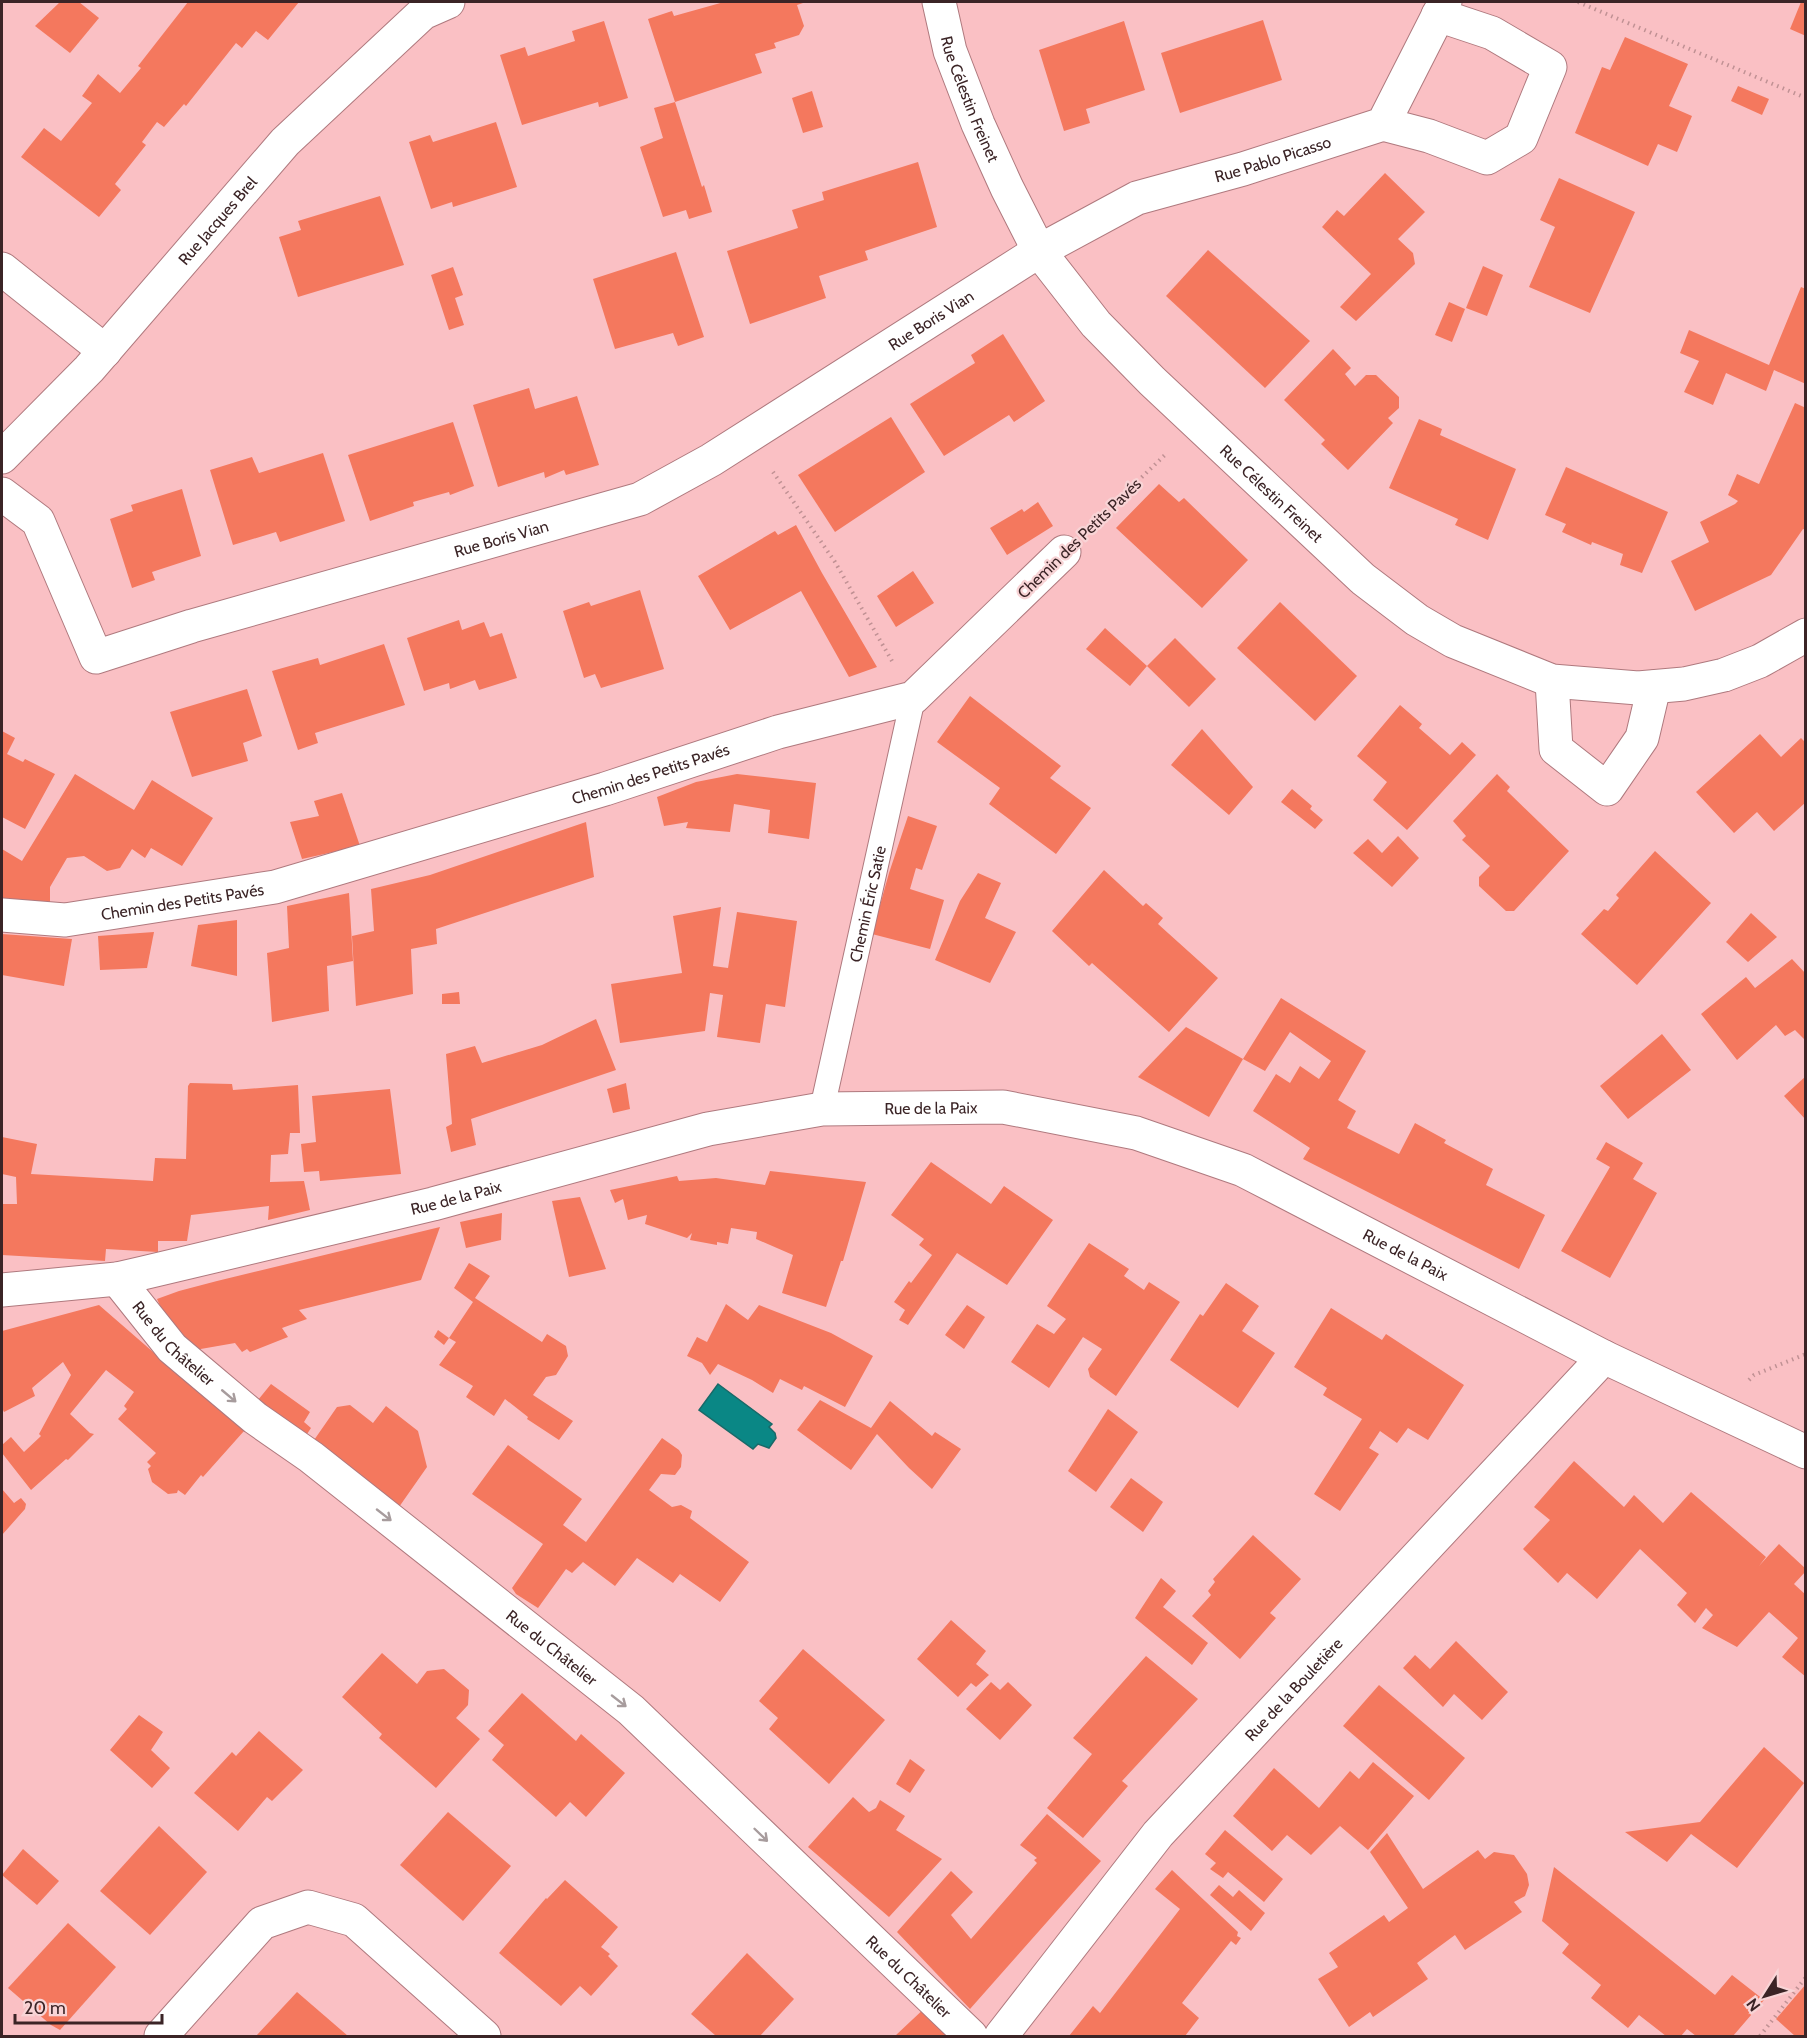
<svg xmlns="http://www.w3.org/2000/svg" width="1807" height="2038" font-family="Cabin,sans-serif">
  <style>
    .water { fill: #0a8785; stroke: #196968; stroke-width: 1.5 }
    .building { fill: #f4785e }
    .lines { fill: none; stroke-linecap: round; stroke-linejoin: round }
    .lane-casing { stroke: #af797e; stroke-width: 26 }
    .street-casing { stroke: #af797e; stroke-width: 35 }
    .secondary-casing { stroke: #af797e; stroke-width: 35 }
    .path { stroke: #c09194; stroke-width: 4; stroke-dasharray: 1.5 4.5; stroke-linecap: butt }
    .lane { stroke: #fff; stroke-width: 24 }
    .street { stroke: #fff; stroke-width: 33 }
    .secondary { stroke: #fff; stroke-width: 33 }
    .oneway { stroke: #a79c9d }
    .labels { text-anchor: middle; stroke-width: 4.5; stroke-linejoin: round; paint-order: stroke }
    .street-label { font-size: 16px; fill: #3b2426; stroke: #f8d4d6 }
  </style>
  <rect width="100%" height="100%" fill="#fac0c4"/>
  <path class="water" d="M718,1384l54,40 -3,3 6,6 1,5 -7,10 -11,-4 -5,5 -54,-39z"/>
  <g class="building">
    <path d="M60,2h19l20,16 -29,35 -35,-27z"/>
    <path d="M188,2h111l-31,38 -12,-9 -14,17 -6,-5 -50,63 -2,-2 -20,23 -7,-5 -15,20 4,3 -31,39 6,6 -22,27 -78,-60 23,-29 17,13 31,-38 -10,-7 16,-22 22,19 21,-25 -3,-2z"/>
    <path d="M724,2h82l-9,3 7,21 -5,9 -25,8 2,5 -21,6 7,19 -87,29 -27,-83 24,-8 2,5z"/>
    <path d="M1801,2h5v34l-16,-7z"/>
    <path d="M1263,20l19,60 -102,33 -19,-60z"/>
    <path d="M604,21l24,77 -29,9 -1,-5 -76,23 -22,-70 25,-8 3,9 47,-15 -3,-10z"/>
    <path d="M1124,21l21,69 -59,19 4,14 -26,8 -25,-81z"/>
    <path d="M1625,37l63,27 -19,42 23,10 -15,36 -19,-8 -10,22 -73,-33 27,-66 8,3z"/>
    <path d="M1738,86l31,13 -7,16 -31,-14z"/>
    <path d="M812,91l11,36 -20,6 -11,-35z"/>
    <path d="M675,102l27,85 2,-2 8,27 -23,7 -3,-9 -23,7 -23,-70 23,-9 -9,-30z"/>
    <path d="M496,122l21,65 -64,20 -1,-5 -21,7 -22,-67 21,-7 3,7z"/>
    <path d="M918,162l19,65 -72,24 3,9 -49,16 7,22 -76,26 -23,-73 71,-23 -6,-18 32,-10 -2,-8z"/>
    <path d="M1385,173l40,39 -27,27 15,14 2,11 -59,57 -16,-14 31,-33 -49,-47 15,-17 7,6z"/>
    <path d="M1559,178l76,34 -45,101 -61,-26 26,-60 -15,-7z"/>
    <path d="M380,196l24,69 -106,32 -19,-60 22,-7 -3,-9z"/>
    <path d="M1208,250l102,91 -45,47 -99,-92z"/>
    <path d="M676,252l28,85 -26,9 -5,-13 -58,16 -22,-70z"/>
    <path d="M1483,266l20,9 -16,41 -21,-8z"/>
    <path d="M453,267l10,28 -8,3 9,27 -15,5 -18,-55z"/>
    <path d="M1801,287l5,2v95l-32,-14 -8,21 -40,-18 -13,32 -29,-13 15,-31 -19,-8 9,-23 80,35z"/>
    <path d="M1449,302l16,7 -13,33 -17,-7z"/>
    <path d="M1003,334l42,67 -31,21 -5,-7 -65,41 -34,-52 65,-41 -4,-8z"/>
    <path d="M1333,349l18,19 -6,6 10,12 11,-11h10l23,22v11l-11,10 5,5 -45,47 -27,-26 4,-4 -41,-40z"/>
    <path d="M529,388l6,21 42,-13 22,69 -33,10 -2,-5 -19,8 -1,-6 -46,15 -25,-82z"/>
    <path d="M1795,403l11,5v122l-3,-1 -32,46 -76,36 -24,-50 38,-19 -9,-20 35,-18 3,-3 -10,-6 9,-21 22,10z"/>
    <path d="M891,417l34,55 -90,60 -37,-57z"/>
    <path d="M1419,419l23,10 -2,6 76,34 -28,71 -33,-15 3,-6 -69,-31z"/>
    <path d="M453,422l21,64 -24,9 -1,-3 -36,10 1,4 -44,15 -22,-66z"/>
    <path d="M323,453l22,68 -65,21 -4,-10 -43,13 -23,-75 42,-13 7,16z"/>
    <path d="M1566,467l102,45 -26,61 -22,-8 3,-11 -31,-12 -1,3 -29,-13 4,-8 -21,-9z"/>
    <path d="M1159,484l20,18 5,-4 64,62 -46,48 -86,-80z"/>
    <path d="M182,489l19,67 -49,16 3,8 -23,8 -22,-69 23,-8 -2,-6z"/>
    <path d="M1038,502l15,24 -46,29 -17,-27 32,-19 2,3z"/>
    <path d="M796,525l26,48 55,94 -28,10 -48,-86 -71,39 -32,-54 77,-45 3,4z"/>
    <path d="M913,571l21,32 -38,24 -19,-31z"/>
    <path d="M640,590l24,79 -63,19 -6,-14 -11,4 -21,-67 26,-9 2,4z"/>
    <path d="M1280,602l77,74 -42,45 -78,-73z"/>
    <path d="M459,620l3,10 22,-8 6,15 12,-4 15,45 -38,12 -4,-10 -25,9 -1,-6 -25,8 -17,-53z"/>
    <path d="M1105,628l42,38 -17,20 -44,-37z"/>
    <path d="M1175,638l41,41 -27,28 -42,-41z"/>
    <path d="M384,644l21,61 -90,28 3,10 -20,7 -26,-79 46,-13 2,7z"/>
    <path d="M247,689l15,47 -19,7 5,18 -56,16 -22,-65z"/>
    <path d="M970,696l91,70 -11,12 41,30 -35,46 -67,-50 11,-16 -63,-46z"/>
    <path d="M1400,705l22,19 -3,4 31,27 12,-13 14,13 -69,75 -34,-30 14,-18 -30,-26z"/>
    <path d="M1202,729l51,58 -24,28 -58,-50z"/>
    <path d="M2,731l13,7 -8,16 16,8 2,-3 30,15 -30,55 -23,-12z"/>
    <path d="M1760,734l21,23 20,-19 5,5v59l-32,29 -17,-19 -23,21 -38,-41z"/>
    <path d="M75,774l59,36 18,-30 61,38 -31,48 -31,-18 -6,10 -13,-9 -12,19 -13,3 -23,-15 -17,2 -17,29v18h-48v-56l20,12z"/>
    <path d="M737,774l79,9 -7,56 -41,-6 2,-23 -36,-6 -4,28 -44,-4 2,-6 -24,4 -7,-29 39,-15z"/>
    <path d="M1497,774l13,13 -3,4 62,60 -55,60h-8l-27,-25v-9l11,-11 -28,-26 4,-4 -13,-15z"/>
    <path d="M1292,789l20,17 -2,3 13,11 -8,9 -34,-27z"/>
    <path d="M342,793l18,53 -58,13 -12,-37 29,-6 -5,-15z"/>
    <path d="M908,816l29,10 -15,44 -6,-2 -6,21 34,11 -14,49 -58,-15 17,-61z"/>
    <path d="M586,822l8,55 -158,52 1,15 -26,5 2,45 -57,12 -4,-70 22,-5 -3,-42 59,-14z"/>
    <path d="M1398,836l21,22 -27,29 -39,-34 15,-14 14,14z"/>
    <path d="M1655,851l56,52 -74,82 -56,-51 23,-25 4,2 11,-13 -3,-3z"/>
    <path d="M1104,870l39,36 3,-3 17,15 -5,6 60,54 -49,54 -77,-69 -3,3 -37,-35z"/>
    <path d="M978,873l23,10 -16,35 31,14 -26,51 -55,-23 25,-59z"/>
    <path d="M349,893l4,68 -26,5 2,45 -57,11 -5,-69 22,-5 -2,-42z"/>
    <path d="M721,907l-8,59 15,2 9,-56 60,9 -12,86 -19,-3 -6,39 -43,-6 6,-42 -13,-2 -5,38 -85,12 -9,-59 71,-11 -9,-57z"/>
    <path d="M1751,913l26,24 -29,25 -22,-20z"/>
    <path d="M237,920v56l-46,-10 7,-41z"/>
    <path d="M154,932l-7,36 -47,2 -2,-34z"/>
    <path d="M2,934l70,5 -8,47 -62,-11z"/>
    <path d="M1792,959l14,15v67l-11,-11 -10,6 -9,-11 -39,35 -36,-46 45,-37 9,11z"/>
    <path d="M459,992l1,12h-18v-10z"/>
    <path d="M1281,998l85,53 -28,49 18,11 -9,17 52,26 16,-31 31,17 -2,3 49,26 -7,16 59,30 -26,54 -216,-110 7,-11 -57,-37 23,-37 14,9 10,-17 19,13 12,-18 -41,-29 -25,39 -22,-12z"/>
    <path d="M596,1019l20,51 -145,49 5,26 -25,7 -5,-25 6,-3 -6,-70 29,-8 7,17 60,-18z"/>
    <path d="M1186,1027l57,32 -34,58 -71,-40z"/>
    <path d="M1662,1034l29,36 -63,49 -28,-33z"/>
    <path d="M1806,1076v44l-22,-24z"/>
    <path d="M190,1083l42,1 1,6 65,-5 2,48h-10l-2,21 -17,1 -1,27 34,-1 6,29 -42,10 1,-14 -78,9 -4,26h-29v11l-52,-3 -1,12 -103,-6v-51h15l-1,-27 -14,-3v-37l35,7 -6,30 122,7 2,-23 31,1 2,-73z"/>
    <path d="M626,1083l4,26 -17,4 -6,-24z"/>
    <path d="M390,1089l11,85 -81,7 -1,-10 -15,1 -3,-28 15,-2 -4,-46z"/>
    <path d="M1606,1142l37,21 -10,16 24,14 -47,85 -49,-27 49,-84 -14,-8z"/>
    <path d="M931,1162l60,42 13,-18 49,34 -46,65 -50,-32 -49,72 -9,-5 6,-10 -11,-8 15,-21 2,2 21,-28 -13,-10 5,-6 -33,-24z"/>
    <path d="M770,1171l96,11 -23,79h-2l-15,46 -44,-14 11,-38 -37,-16 1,-7 -26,-4 -3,16 -11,-2v3l-27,-5 2,-7 -5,5 -42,-14 2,-9 -19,5 -5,-21 -8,4 -5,-13 67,-14 2,5 37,-3 49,7z"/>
    <path d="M580,1197l26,72 -37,8 -17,-76z"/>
    <path d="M502,1213l-1,27 -35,8 -6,-26z"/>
    <path d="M440,1227l-19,53 -122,30 8,9 -25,9 6,9 -38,15 -3,-3 -5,3 -7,-9 -40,7 -24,-20 -14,-31 22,-8 38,-10z"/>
    <path d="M1089,1243l40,26 -5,7 20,14 5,-8 31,20 -64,94 -26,-19 -2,-8 14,-20 -19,-12 -34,51 -38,-26 26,-38 17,10 12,-15 -19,-13z"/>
    <path d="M469,1263l21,13 -15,22 67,44 5,-8 19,12 2,10 -12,19 -10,2 -13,18 40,26 -14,19 -32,-21 1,-2 -23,-18 -11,17 -28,-19 7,-11 -34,-21 17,-23 -7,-4 24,-36 -19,-14z"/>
    <path d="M1226,1283l33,23 -17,25 33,22 -37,55 -68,-48 30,-46 3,2z"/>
    <path d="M726,1304l22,16 11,-15 72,28 42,23 -28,51 -41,-21 -2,4 -22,-11 -7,14 -21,-13 -34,-16 -8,11 -8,-12 -15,-7 10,-19 10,5z"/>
    <path d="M99,1305l145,126 -41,46 -2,-2 -16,20 -7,-5 -1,3 -9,1 -16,-12 -4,-13 3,-3 -4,-4 9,-9 -38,-34 9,-10 -3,-3 10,-14 -28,-22 -36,44 20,19 4,1 -26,26 -2,-1 -35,31 -29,-37v-8l9,-8 13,15 17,-16 -2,-2 32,-59 -8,-13 -31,26 3,8 -31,16 -2,-4v-77z"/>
    <path d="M967,1305l18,12 -21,32 -19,-14z"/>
    <path d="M1331,1308l51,32 4,-6 78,51 -36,55 -20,-12 -11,15 -17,-12 -11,17 10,6 -39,57 -26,-17 48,-75 -39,-24 4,-7 -33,-21z"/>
    <path d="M438,1330l11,8 -5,7 -10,-8z"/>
    <path d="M271,1384l39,28 -6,10 7,6 -6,9 -47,-37z"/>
    <path d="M820,1400l51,28 19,-27 42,35 3,-4 26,17 -29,40 -23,-21 -32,-34 -26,36 -54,-40z"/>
    <path d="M350,1405l23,18 13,-17 32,25 9,36 -28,40 -87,-64 25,-36z"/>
    <path d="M1108,1409l30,23 -42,60 -28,-21z"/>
    <path d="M662,1438l17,12 3,5 -1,12 -6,8 -14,-1 -12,16 23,17 9,-2 11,6 -2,7 59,44 -29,40 -40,-28 -7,9 -36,-25 -22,28 -32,-24 -11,11 -6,-4 -28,39 -22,-14 -4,-6 31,-44 -71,-50 36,-49 74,54 -19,26 23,17z"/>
    <path d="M1574,1461l50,46 10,-12 29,28 28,-31 75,65 -7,9 20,-22 27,25v2l-12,13 12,11v82l-24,-20 16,-19 -29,-26 -32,35 -35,-19 11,-13 -7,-7 -11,15 -18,-18 10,-12 -47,-44 -43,50 -30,-26 -9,10 -35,-34 27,-29 -16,-13z"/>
    <path d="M1131,1478l32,24 -20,30 -33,-25z"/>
    <path d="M2,1489l12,14 7,-5 5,6 -1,5 -23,26z"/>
    <path d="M1253,1535l48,44 -31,34 6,5 -36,41 -48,-43 19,-21 -3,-4 7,-9 -2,-3z"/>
    <path d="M1161,1578l15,13 -13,16 45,36 -16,22 -57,-47z"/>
    <path d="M951,1620l35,31 -10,13 13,11 -13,12 -5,-4 -13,14 -41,-38z"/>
    <path d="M1456,1641l52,51 -26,28 -28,-26 -11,13 -40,-39 12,-13 15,14z"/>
    <path d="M803,1649l82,71 -56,64 -60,-55 9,-11 -19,-17z"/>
    <path d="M382,1653l35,31 10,-13 17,-2 25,21 -1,15 -12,13 24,21 -44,49 -57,-50 3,-4 -40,-37z"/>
    <path d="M1146,1656l52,43 -76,82 6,5 -45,52 -36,-30 45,-54 -19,-16z"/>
    <path d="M991,1682l9,8 8,-8 24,23 -32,35 -34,-31z"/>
    <path d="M1379,1685l86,73 -36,42 -86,-74z"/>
    <path d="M522,1693l54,48 5,-7 44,39 -39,44 -16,-15 -14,15 -64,-57 12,-15 -16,-14z"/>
    <path d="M139,1715l24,17 -12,18 19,18 -18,20 -42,-38z"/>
    <path d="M259,1731l44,39 -31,31 -5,-4 -29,34 -44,-38 38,-41 4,4z"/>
    <path d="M1764,1747l40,36 -67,85 -46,-34 -24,28 -42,-30 75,-10z"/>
    <path d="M910,1759l15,11 -15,23 -14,-9z"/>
    <path d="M1373,1762l41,34 -46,54 -28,-24 -29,29 -24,-20 -15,16 -39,-35 41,-48 45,40 31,-37 9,8z"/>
    <path d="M853,1797l16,15 7,-4 4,-8 25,16 -9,14 46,29 -53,58 -81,-70z"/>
    <path d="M448,1812l63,54 -48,55 -63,-56z"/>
    <path d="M1047,1814l54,47 -131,148 -73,-77 54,-61 22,21 -22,23 20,24 66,-76 -3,-3 3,-2 -17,-13z"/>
    <path d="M159,1826l48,46 -57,63 -50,-44z"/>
    <path d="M1225,1830l58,49 -19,23 -36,-30 -5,6 -13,-9 6,-6 -11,-9z"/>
    <path d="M1387,1833l36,56 55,-39 7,9 9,-7 20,3 13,19 2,11 -4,11 -11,6 8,10 -57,38 -10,-15 -38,28 11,16 -55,38 -3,-5 -21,15 -31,-48 20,-12 -9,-14 55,-38 5,7 19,-14 -38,-56z"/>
    <path d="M23,1849l36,32 -22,24 -35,-30z"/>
    <path d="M1554,1867l161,128 17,-20 32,25 -31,36h-37l-9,-7 -6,7h-15l-27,-21 -11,13 -37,-30 10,-13 -39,-32 7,-9 -27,-23z"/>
    <path d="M1172,1870l66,62 -1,4 4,2 -5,7 -5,-4 -49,62 17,15 -14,18h-116l24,-30 7,7 80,-104 -25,-20z"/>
    <path d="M565,1880l53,47 -17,20 9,7 -2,2 10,10 -27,30 -11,-10 -19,20 -62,-53 47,-55 1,1z"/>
    <path d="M1219,1885l14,12 6,-7 26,23 -14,18 -41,-36z"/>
    <path d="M68,1923l48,44 -56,63 -9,-5 -43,-37z"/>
    <path d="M747,1953l47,46 -34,37h-44l-25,-22z"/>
    <path d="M1806,1984v52h-11l-19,-17z"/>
    <path d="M297,1992l51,44h-92z"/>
    <path d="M928,2005l27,31h-60z"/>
  </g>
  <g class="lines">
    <defs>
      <g id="lane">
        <path id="s1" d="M822,1109l91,-411"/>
      </g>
      <g id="street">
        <path id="s2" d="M939,2l11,49 28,73 29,64 32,63 57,73 56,57 211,198 54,41 36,21 99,40 86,7 46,-4 40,-9 36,-14 46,-26"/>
        <path d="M1383,124l46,12 58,22 34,-20 29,-71 -58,-34 -54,-18"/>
        <path d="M2,269l103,82"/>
        <path id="s3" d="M2,457l87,-88 196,-227 138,-129 25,-11"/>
        <path id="s4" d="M2,494l36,27 58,136 96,-31 448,-127 71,-39 328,-209 98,-53 106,-29 140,-45 62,-122"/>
        <path d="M1552,681l4,68 51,40 35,-51 12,-51"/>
        <path id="s5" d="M2,915l63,5 210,-33 330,-98 173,-57 135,-34 151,-146"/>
        <path id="s6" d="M117,1279l55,69 83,70 56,39 320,253 340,326"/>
        <path d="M161,2036l101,-113 46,-16 46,13 130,116"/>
        <path id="s7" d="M1001,2036l157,-202 446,-477"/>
      </g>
      <g id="secondary">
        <path id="s8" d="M2,1290l115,-11 26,-6 290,-69 275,-75 114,-20 181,-2 133,26 107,37 361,187 202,95"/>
      </g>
    </defs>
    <use href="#lane" class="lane-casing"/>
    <use href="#street" class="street-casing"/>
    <use href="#secondary" class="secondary-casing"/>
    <g class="path">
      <path d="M1578,2l228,96"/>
      <path d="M773,472l62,90 57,99"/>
      <path d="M1094,523l73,-70"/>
      <path d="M1749,1380l5,-5 52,-21"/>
      <path d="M1760,2036l46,-59"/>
    </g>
    <use href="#lane" class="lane"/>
    <use href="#street" class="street"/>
    <use href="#secondary" class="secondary"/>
  </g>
  <defs><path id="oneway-shaft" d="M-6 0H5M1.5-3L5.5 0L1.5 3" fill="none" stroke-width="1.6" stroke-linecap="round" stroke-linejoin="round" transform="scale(1.5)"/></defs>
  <g class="oneway">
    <use href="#oneway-shaft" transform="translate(229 1396) rotate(40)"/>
    <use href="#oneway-shaft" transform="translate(384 1515) rotate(38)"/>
    <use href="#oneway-shaft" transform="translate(619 1701) rotate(38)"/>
    <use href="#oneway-shaft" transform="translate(761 1835) rotate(44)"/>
  </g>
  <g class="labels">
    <g class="street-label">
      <text dy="6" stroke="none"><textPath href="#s2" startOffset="102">Rue Célestin Freinet</textPath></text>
      <text dy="6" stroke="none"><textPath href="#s4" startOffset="1482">Rue Pablo Picasso</textPath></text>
      <text dy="6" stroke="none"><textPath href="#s3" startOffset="320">Rue Jacques Brel</textPath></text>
      <text dy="6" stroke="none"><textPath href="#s4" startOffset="1101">Rue Boris Vian</textPath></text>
      <text dy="6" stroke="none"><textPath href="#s2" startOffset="606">Rue Célestin Freinet</textPath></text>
      <text transform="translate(1079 538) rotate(-44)" y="6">Chemin des Petits Pavés</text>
      <text dy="6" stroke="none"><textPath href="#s4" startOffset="615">Rue Boris Vian</textPath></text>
      <text dy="6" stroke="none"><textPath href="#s5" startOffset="668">Chemin des Petits Pavés</textPath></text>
      <text dy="6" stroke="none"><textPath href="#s5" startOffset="182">Chemin des Petits Pavés</textPath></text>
      <text dy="6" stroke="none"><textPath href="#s1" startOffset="210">Chemin Éric Satie</textPath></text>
      <text dy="6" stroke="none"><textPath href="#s8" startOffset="950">Rue de la Paix</textPath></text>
      <text dy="6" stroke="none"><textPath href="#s8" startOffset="464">Rue de la Paix</textPath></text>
      <text dy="6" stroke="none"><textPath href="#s8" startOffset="1454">Rue de la Paix</textPath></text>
      <text dy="6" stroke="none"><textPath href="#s6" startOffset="86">Rue du Châtelier</textPath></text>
      <text dy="6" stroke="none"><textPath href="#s6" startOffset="572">Rue du Châtelier</textPath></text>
      <text dy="6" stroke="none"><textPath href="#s7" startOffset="454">Rue de la Bouletière</textPath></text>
      <text dy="6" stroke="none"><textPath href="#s6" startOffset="1058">Rue du Châtelier</textPath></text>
    </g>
  </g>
  <rect width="1807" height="2038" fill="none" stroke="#3b2426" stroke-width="6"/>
  <g transform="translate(1765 1996) rotate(233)" stroke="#f8d4d6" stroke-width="4.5" paint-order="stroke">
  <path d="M0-4.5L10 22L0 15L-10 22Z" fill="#3b2426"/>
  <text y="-9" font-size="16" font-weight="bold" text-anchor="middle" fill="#3b2426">N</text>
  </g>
  <path d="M15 2014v9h147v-9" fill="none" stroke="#3b2426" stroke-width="3"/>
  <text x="24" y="2014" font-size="18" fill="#3b2426" stroke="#f8d4d6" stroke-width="4.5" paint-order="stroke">20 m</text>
</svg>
